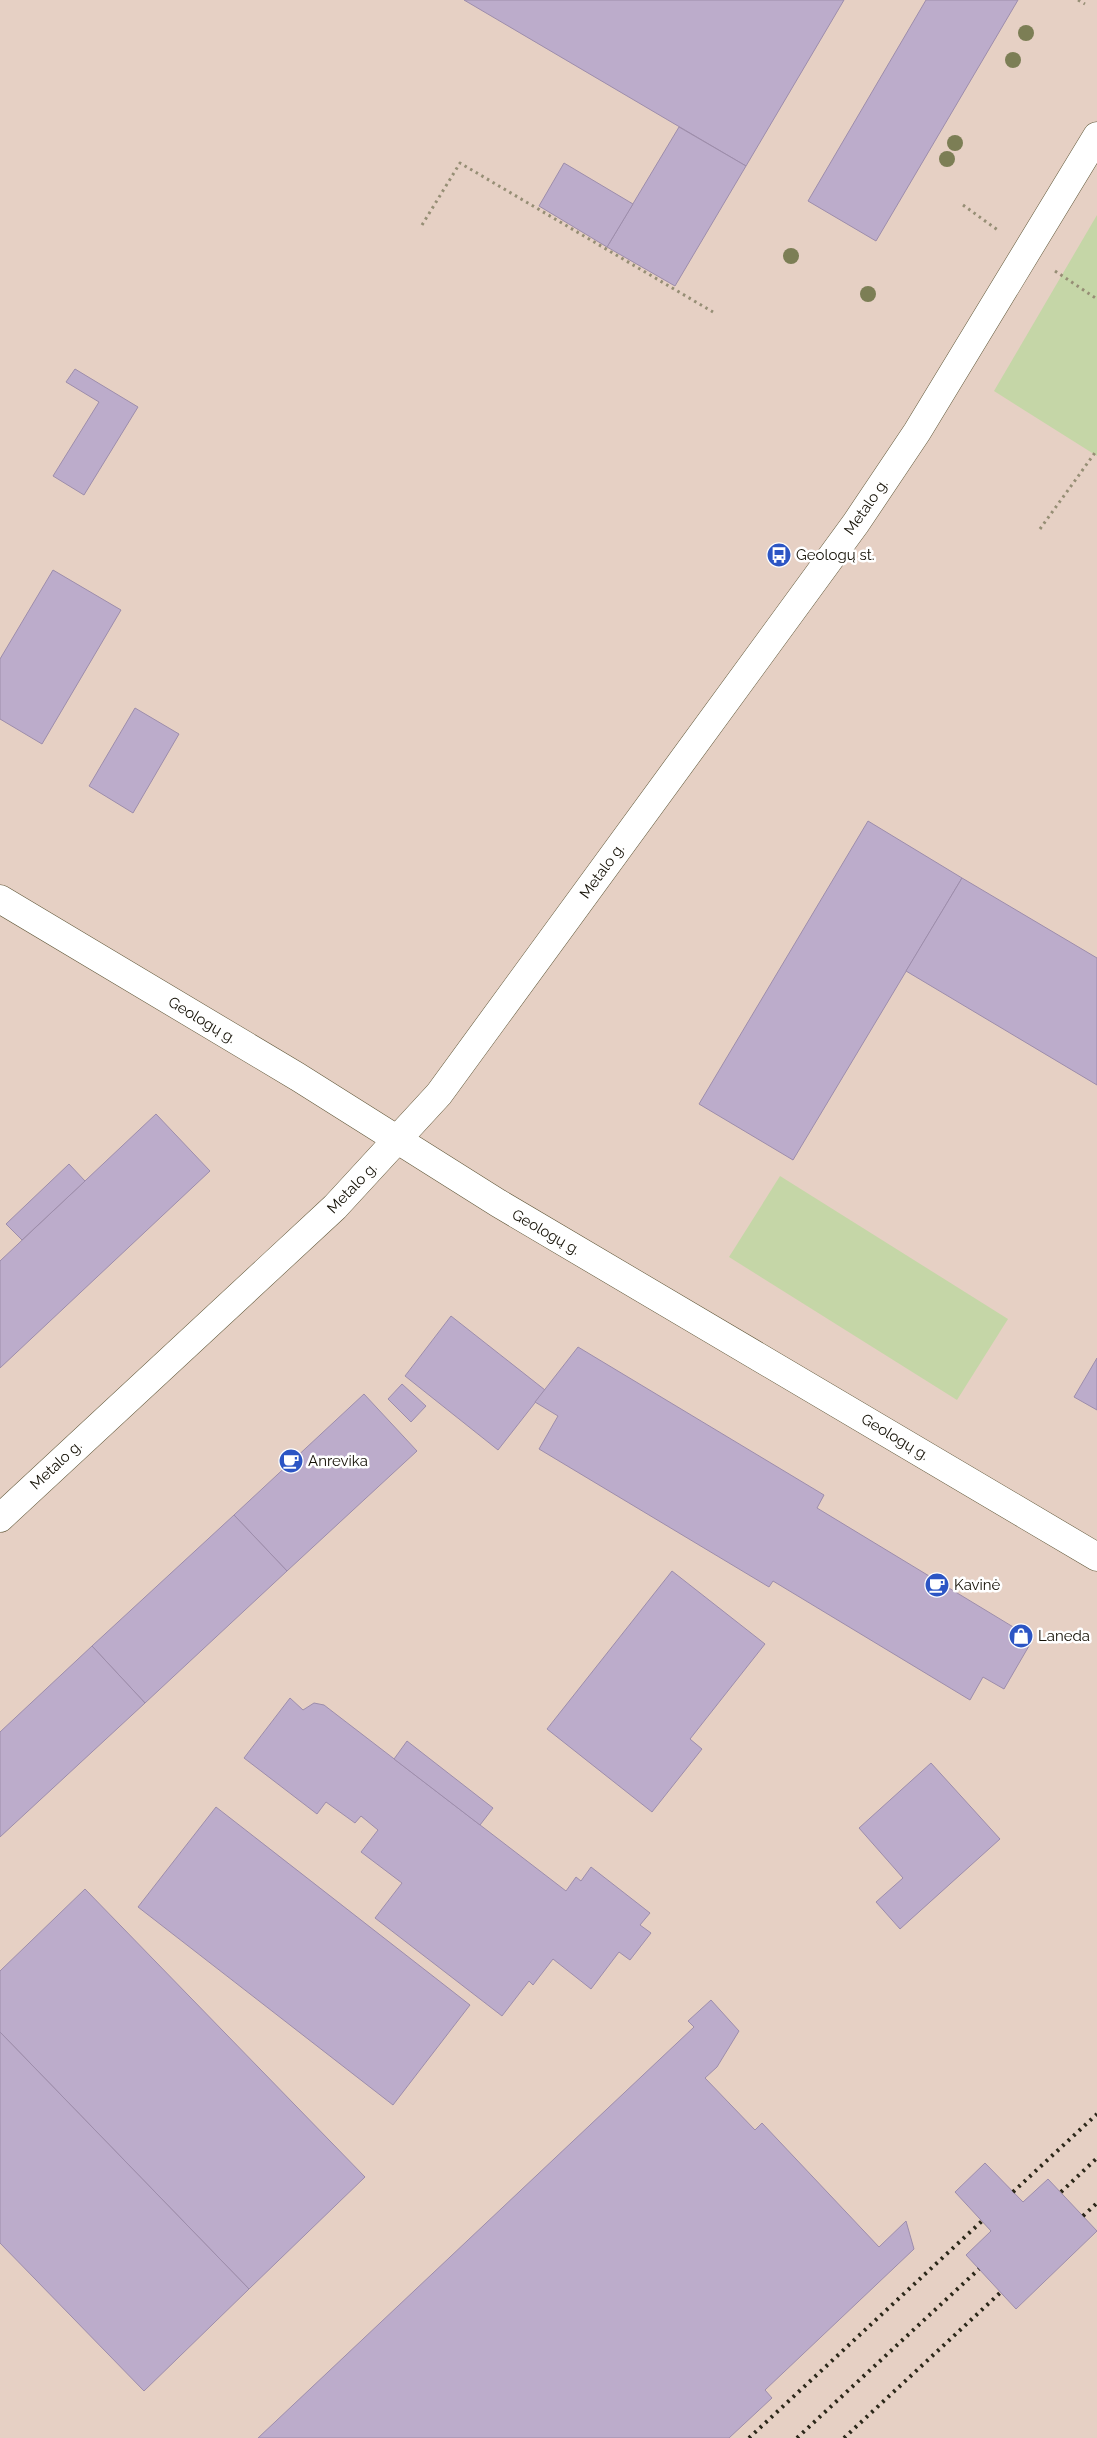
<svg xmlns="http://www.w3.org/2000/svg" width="1097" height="2438" font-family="Raleway,sans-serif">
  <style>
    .industrial { fill: #e6d0c4 }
    .green { fill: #c5d6a7 }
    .building { fill: #bcaccb; stroke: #9d8dab }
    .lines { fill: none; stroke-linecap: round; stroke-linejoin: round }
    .street-casing { stroke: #605739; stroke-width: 29 }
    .path { stroke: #968e75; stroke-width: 3; stroke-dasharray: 2.5 4; stroke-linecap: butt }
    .street { stroke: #fff; stroke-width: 28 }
    .rail { stroke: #2a2618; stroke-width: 4; stroke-dasharray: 2.5 5; stroke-linecap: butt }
    .tree { fill: #7c7e55 }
    .labels { text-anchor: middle; stroke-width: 5; stroke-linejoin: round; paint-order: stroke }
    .street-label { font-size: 15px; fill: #130f04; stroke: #fff }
    .poi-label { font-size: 15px; fill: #130f04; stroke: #fff; text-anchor: start }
  </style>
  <rect width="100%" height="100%" fill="#e9dfbd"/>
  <rect class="industrial" x="0" y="0" width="1097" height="2438"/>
  <g class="green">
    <path d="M1097,215v241l-103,-65z"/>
    <path d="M780,1176l228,143 -51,81 -228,-143z"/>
  </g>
  <g class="building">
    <path d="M464,0h380l-98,166z"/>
    <path d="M926,0h92l-142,241 -68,-40z"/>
    <path d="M679,127l67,39 -71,120 -68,-39z"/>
    <path d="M564,163l69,41 -26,43 -68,-41z"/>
    <path d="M75,369l63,38 -54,88 -31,-19 46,-74 -33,-20z"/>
    <path d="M53,570l68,40 -79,134 -42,-25v-60z"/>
    <path d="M135,708l44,26 -46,79 -44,-27z"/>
    <path d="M868,821l94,57 -169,282 -94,-56z"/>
    <path d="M962,878l135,80v127l-191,-114z"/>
    <path d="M156,1114l54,57 -210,197v-107z"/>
    <path d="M69,1164l16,17 -63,59 -16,-16z"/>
    <path d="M451,1316l94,74 -47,60 -93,-74z"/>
    <path d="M578,1347l246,148 -7,13 216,131 -29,50 -21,-12 -13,23 -197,-119 -4,6 -230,-138 19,-33 -23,-14z"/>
    <path d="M1097,1358v52l-23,-13z"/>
    <path d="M402,1384l24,22 -15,16 -23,-23z"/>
    <path d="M364,1394l53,57 -130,120 -53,-56z"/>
    <path d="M234,1515l53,56 -142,132 -53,-57z"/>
    <path d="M672,1571l93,73 -75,95 12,10 -50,63 -105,-83z"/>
    <path d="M92,1646l53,57 -145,134v-105z"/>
    <path d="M290,1698l13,12 11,-7 10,2 242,186 10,-14 5,4 10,-14 59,46 -10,12 11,8 -21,27 -11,-8 -28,37 -38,-30 -20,26 -4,-4 -27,35 -127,-98 27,-35 -41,-31 17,-22 -17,-14 -6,7 -29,-21 -9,12 -73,-56z"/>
    <path d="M407,1741l86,67 -13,17 -86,-66z"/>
    <path d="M931,1763l69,76 -100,90 -24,-27 27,-24 -44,-50z"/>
    <path d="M216,1807l254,198 -77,100 -255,-198z"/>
    <path d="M85,1889l280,288 -116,112 -249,-257v-61z"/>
    <path d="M711,2000l28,31 -22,36 -12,11 50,52 7,-7 117,124 27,-26 8,28 -149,141 7,8 -43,40h-471l436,-411 -6,-6z"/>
    <path d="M0,2032l249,257 -105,102 -144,-148z"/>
    <path d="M985,2163l38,39 25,-23 49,52 -81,78 -50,-54 25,-24 -36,-39z"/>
  </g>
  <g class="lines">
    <defs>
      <g id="street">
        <path d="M0,899l298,178 200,126 599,354"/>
        <path d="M0,1518l335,-311 104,-113 417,-571 61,-91 180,-296"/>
      </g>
    </defs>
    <use href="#street" class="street-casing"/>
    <g class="path">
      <path d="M1078,0l7,4"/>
      <path d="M963,205l36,26"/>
      <path d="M422,225l38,-62 253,149"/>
      <path d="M1055,271l42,28"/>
      <path d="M1040,529l57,-79"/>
    </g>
    <use href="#street" class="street"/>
    <g class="rail">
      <path d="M1013,2192l84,-78"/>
      <path d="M1061,2192l36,-34"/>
      <path d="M1083,2216l14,-13"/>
      <path d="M749,2438l233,-217"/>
      <path d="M797,2438l182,-169"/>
      <path d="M844,2438l157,-146"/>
    </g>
  </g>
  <g class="tree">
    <circle cx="1026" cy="33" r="8"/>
    <circle cx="1013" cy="60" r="8"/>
    <circle cx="955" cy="143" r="8"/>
    <circle cx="947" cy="159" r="8"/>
    <circle cx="791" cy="256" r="8"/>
    <circle cx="868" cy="294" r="8"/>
  </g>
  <defs>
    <symbol id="bus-disc" viewBox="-11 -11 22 22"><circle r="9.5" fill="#2c55c4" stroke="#fff"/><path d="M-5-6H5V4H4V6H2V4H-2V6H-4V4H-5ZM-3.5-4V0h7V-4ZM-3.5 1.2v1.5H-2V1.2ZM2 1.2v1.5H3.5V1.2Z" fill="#fff"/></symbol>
    <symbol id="cafe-disc" viewBox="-11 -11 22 22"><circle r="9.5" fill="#2c55c4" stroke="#fff"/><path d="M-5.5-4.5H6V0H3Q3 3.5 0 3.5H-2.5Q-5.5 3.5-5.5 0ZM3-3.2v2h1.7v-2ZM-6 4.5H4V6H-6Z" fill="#fff"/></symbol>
    <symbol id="shop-disc" viewBox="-11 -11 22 22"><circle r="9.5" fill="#2c55c4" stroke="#fff"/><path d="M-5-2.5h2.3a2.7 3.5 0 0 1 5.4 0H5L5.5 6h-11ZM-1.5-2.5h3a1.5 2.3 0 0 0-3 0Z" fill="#fff"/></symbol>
  </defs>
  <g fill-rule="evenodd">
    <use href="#bus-disc" x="765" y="541" width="28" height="28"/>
    <use href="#cafe-disc" x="277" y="1447" width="28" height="28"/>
    <use href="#cafe-disc" x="923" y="1571" width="28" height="28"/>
    <use href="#shop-disc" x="1007" y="1622" width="28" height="28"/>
  </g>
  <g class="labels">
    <g class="street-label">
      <text transform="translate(866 507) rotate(-55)" y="5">Metalo g.</text>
      <text transform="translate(602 871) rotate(-54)" y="5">Metalo g.</text>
      <text transform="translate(202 1020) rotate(31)" y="5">Geologų g.</text>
      <text transform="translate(352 1188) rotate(-46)" y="5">Metalo g.</text>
      <text transform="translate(546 1232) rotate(30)" y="5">Geologų g.</text>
      <text transform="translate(895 1437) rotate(31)" y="5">Geologų g.</text>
      <text transform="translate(56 1465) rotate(-43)" y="5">Metalo g.</text>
    </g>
    <g class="poi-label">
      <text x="796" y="560">Geologų st.</text>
      <text x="308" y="1466">Anrevika</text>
      <text x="954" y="1590">Kavinė</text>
      <text x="1038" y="1641">Laneda</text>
    </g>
  </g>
</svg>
